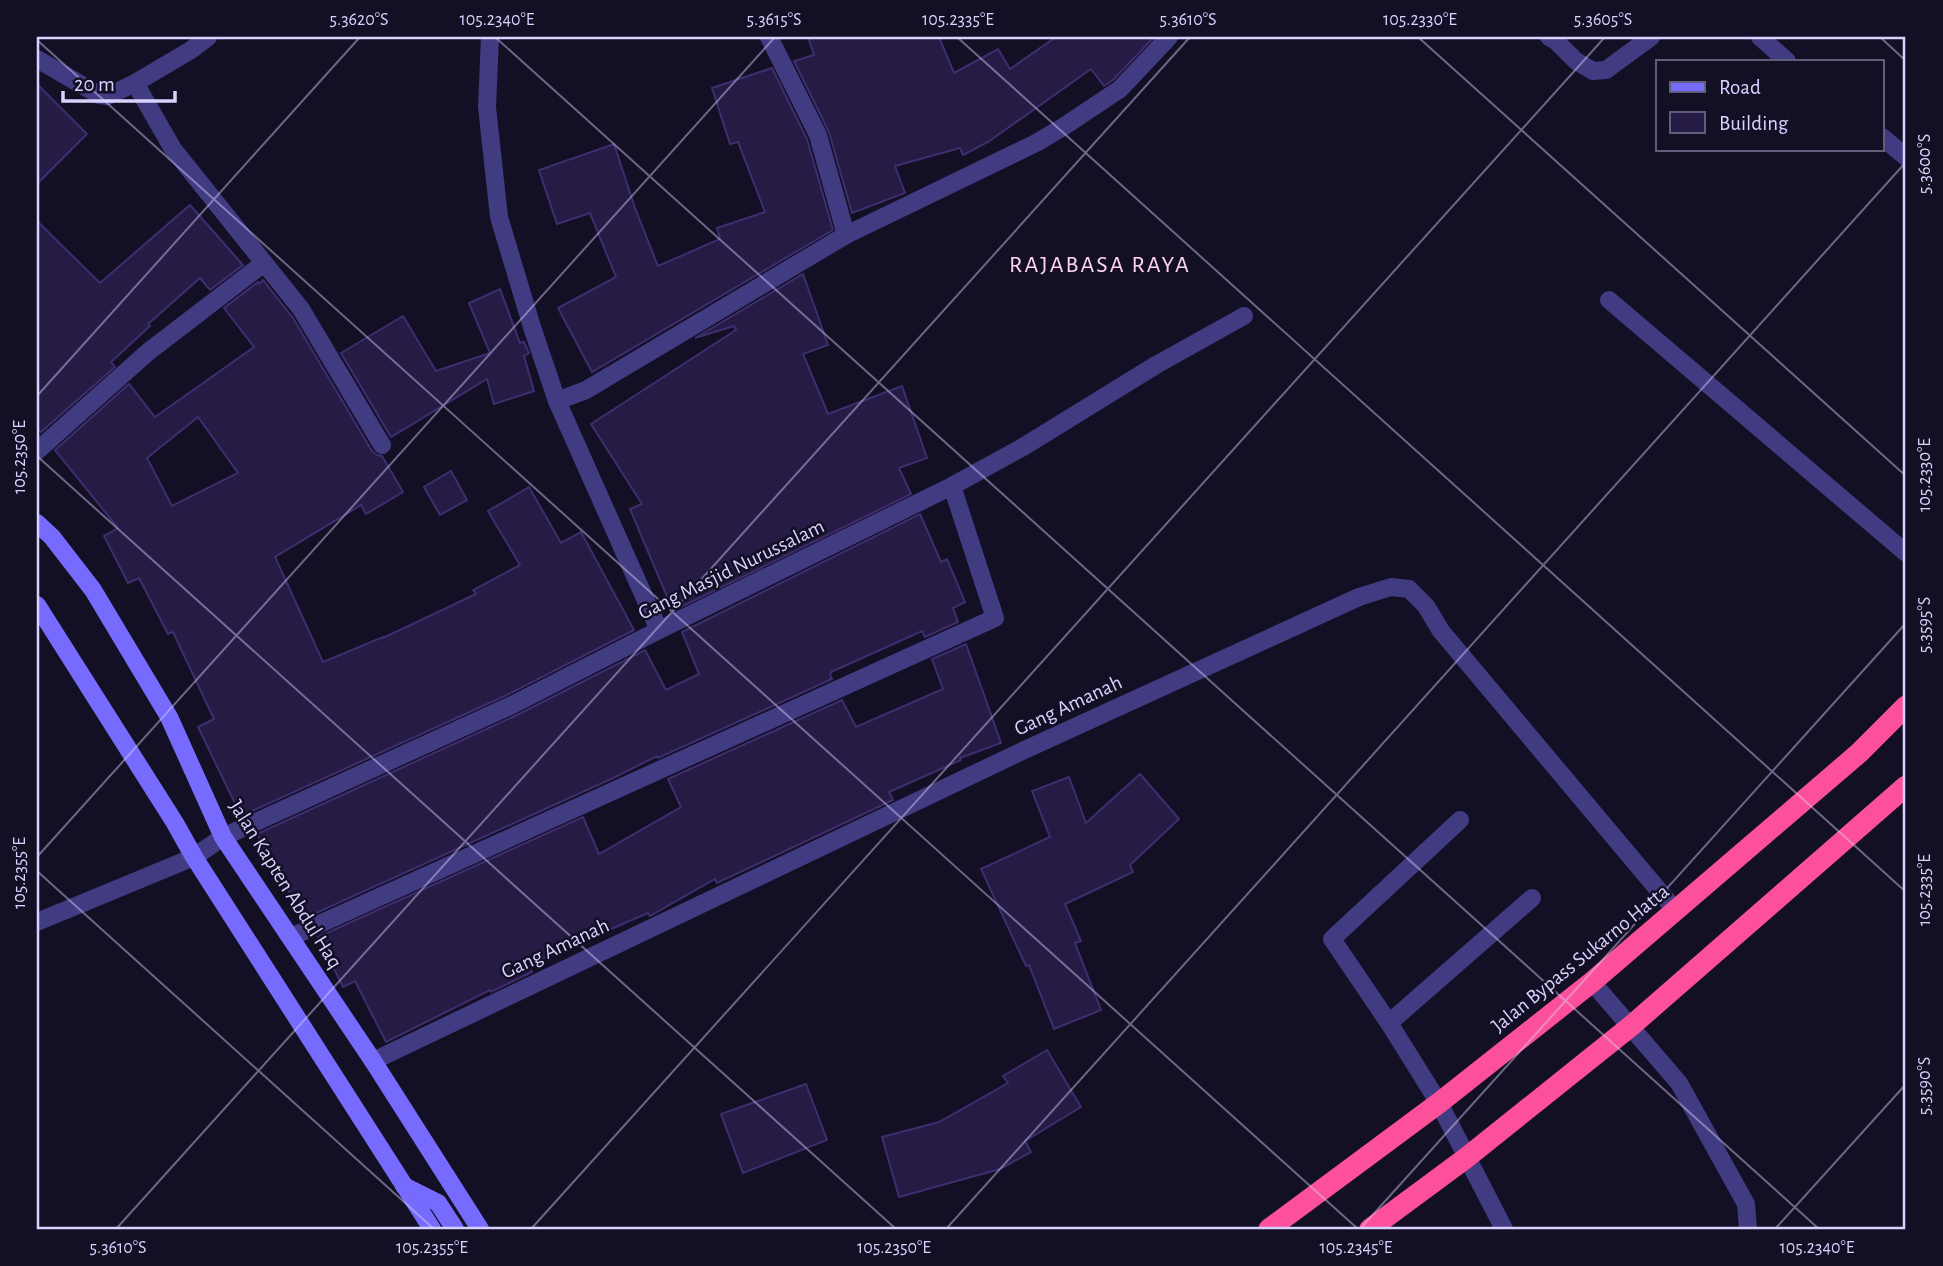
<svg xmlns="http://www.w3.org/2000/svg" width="1943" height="1266" font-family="'Alegreya Sans',sans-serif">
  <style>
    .building { fill: #251b44; stroke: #3e2e70; stroke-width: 2; fill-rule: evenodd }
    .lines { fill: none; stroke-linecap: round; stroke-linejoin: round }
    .lane { stroke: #413b82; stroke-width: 18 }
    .street { stroke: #413b82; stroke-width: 18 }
    .secondary { stroke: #766bfc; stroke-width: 18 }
    .highway { stroke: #fc509a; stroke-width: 21 }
    .ticks { fill: none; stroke: #d9d2fe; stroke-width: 2; stroke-opacity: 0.45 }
    .labels { text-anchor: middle; stroke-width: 5; stroke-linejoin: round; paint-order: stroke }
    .street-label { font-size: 21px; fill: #d9d2fe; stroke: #130f24 }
    .quarter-label { font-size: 24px; letter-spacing: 2px; fill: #fed4ed; stroke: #130f24 }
    .neatline { fill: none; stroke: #d9d2fe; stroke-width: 2.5 }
    .ticks-label { font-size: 18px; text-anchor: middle; fill: #d9d2fe }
  </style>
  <rect width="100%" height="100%" fill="#130f24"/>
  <g class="building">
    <path d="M808,37h131l15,36 44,-24 12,20 46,-32h98l-41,43 -9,6 -13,-17 -103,73 -25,13 -3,-7 -65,18 10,27 -53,20 -23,-81 -35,-71 20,-6z"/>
    <path d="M772,68l35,71 26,91 -241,142 -34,-64 58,-31 -26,-64 -33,11 -18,-54 75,-26 21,64 23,58 62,-27 -3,-11 48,-16 -27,-70 -8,2 -18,-56z"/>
    <path d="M37,84l50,50 -50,50z"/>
    <path d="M190,205l53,60 -33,25 -10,-12 -52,46 2,2 -39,36 4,5 -74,65 -4,-5v-206l63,62z"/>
    <path d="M803,274l25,71 -25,9 25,60 74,-28 25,72 -28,10 12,26 -238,117 -43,-102 12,-5 -51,-80 145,-94 -2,-4 -39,12z"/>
    <path d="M263,280l30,38 79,133 5,4 5,1 21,36 -37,22 -5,-9 -86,52 48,105 60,-25v1l93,-44 -3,-4 47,-25 -32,-54 41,-24 32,56 20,-11 53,98 -127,65 -266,121 -43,-89 16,-8 -41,-87 -5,2 -29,-56 -11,5 -24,-47 14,-8 -63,-78 74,-66 26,33 99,-70 -30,-39 34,-26 1,2zM198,417l40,56 -66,33 -25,-48z"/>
    <path d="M500,289l20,54 4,-1 4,9 1,2 -5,3 10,35 -40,13 -7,-25 -96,58 -50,-84 62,-37 33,55 54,-18 -21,-50z"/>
    <path d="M451,471l16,29 -27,15 -16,-28z"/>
    <path d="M920,514l21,48 6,-3 18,43 -12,6 5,14 -33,15 -3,-6 -91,41 -1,3 2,4 -174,79 -1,-2 -46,23 -308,140 -21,-42 -2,1 -23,-44 260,-119 128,-65 21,40 33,-16 -17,-42z"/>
    <path d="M966,644l35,99 -41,15 1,2 -72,32 4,8 -176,83 -2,-4 -65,37 -2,-3 -120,52 4,7 -41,20 -1,-2 -104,52 -31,-61 -12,6 -25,-50 265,-120 16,37 82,-47 -13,-28 174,-79 14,27 87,-38 -11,-30z"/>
    <path d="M1140,774l39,45 -49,46 3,7 -68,32 16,37 -6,2 26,67 -47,19 -25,-64 -3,1 -45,-97 69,-32 -18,-46 37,-14 17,46z"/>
    <path d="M1047,1050l34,57 -56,34 6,11 -31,17 -101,28 -17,-60 57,-15 69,-39 -5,-7z"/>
    <path d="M806,1084l21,56 -84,33 -22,-59z"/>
  </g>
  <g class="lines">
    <g class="lane">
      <path d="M1609,300l297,253"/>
      <path d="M1460,820l-128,119 57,84 50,80 65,126"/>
      <path d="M37,922l157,-65"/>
      <path d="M1592,982l87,101 67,121 2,25"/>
      <path d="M1389,1023l143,-125"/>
    </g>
    <g class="street">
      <path d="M490,37l-3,70 12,110 33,110 25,74 102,229"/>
      <path d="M769,37l49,98 28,100"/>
      <path d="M1549,37l7,4 20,20 17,10 13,-1 45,-33"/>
      <path d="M1760,37l27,24"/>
      <path d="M37,59l62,36 9,1 27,-13 56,-33 17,-13"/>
      <path d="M135,83l38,66 128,160 81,136"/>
      <path d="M1882,137l24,20"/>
      <path d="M557,401l29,-11 260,-155 190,-92 27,-16 57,-38 49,-52"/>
      <path d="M37,451l111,-99 116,-89"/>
      <path d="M194,857l29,-20 289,-132 147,-75 293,-144 71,-39 133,-82 88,-49"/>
      <path d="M291,937l704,-319 -43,-132"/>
      <path d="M373,1061l643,-307 343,-157 32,-10 18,2 17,17 15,25 235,280"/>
    </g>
    <g class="secondary">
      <path d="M37,523l15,14 41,53 76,127 54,120 150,224 107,168"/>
      <path d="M37,605l138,218 19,34 238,372"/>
      <path d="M404,1186l34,17 17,26"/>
    </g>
    <g class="highway">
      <path d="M1269,1229l170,-126 153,-121 267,-229 47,-47"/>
      <path d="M1370,1229l96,-71 165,-132 275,-240"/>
    </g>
  </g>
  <path class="ticks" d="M495,37l1324,1192M957,37l949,855M1418,37l488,439M1880,37l26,24M37,40l1321,1189M37,396l323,-359M37,456l859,773M37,857l738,-820M37,871l397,358M116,1229l1074,-1192M531,1229l1074,-1192M946,1229l960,-1067M1360,1229l546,-606M1775,1229l131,-145"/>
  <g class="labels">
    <g class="street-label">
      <text transform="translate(731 569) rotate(-26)" y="7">Gang Masjid Nurussalam</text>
      <text transform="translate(1068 705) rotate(-25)" y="7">Gang Amanah</text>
      <text transform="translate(286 884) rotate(58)" y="7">Jalan Kapten Abdul Haq</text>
      <text transform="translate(555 948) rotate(-25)" y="7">Gang Amanah</text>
      <text transform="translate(1580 958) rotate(-39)" y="7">Jalan Bypass Sukarno Hatta</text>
    </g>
    <g class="quarter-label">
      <text x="1100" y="272">RAJABASA RAYA</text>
    </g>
  </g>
  <rect width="1943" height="1266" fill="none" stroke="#130f24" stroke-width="77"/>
  <rect x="1656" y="60" width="228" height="91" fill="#130f24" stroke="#625d7b" stroke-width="2"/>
  <rect x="1670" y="82" width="35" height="10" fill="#766bfc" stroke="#625d7b" stroke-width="2"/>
  <text x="1719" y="94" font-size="21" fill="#d9d2fe">Road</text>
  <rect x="1670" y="112" width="35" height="21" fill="#251b44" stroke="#625d7b" stroke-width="2"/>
  <text x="1719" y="130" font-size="21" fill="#d9d2fe">Building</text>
  <path d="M63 91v10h112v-10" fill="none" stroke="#d9d2fe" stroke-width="3.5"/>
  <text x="74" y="91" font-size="21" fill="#d9d2fe" stroke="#130f24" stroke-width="5" paint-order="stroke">20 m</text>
  <rect x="38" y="38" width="1866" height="1190" class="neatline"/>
  <g class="ticks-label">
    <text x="359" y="25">5.3620°S</text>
    <text x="497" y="25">105.2340°E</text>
    <text x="774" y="25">5.3615°S</text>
    <text x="958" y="25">105.2335°E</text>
    <text x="1188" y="25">5.3610°S</text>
    <text x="1420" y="25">105.2330°E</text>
    <text x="1603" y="25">5.3605°S</text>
    <text transform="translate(1924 164) rotate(-90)" y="6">5.3600°S</text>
    <text transform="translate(19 457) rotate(-90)" y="6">105.2350°E</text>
    <text transform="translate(1924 475) rotate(-90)" y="6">105.2330°E</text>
    <text transform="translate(1924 625) rotate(-90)" y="6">5.3595°S</text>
    <text transform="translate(19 873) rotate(-90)" y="6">105.2355°E</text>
    <text transform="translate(1924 890) rotate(-90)" y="6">105.2335°E</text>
    <text transform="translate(1924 1086) rotate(-90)" y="6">5.3590°S</text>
    <text x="118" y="1253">5.3610°S</text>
    <text x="432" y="1253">105.2355°E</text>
    <text x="894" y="1253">105.2350°E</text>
    <text x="1356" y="1253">105.2345°E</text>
    <text x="1817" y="1253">105.2340°E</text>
  </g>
</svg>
